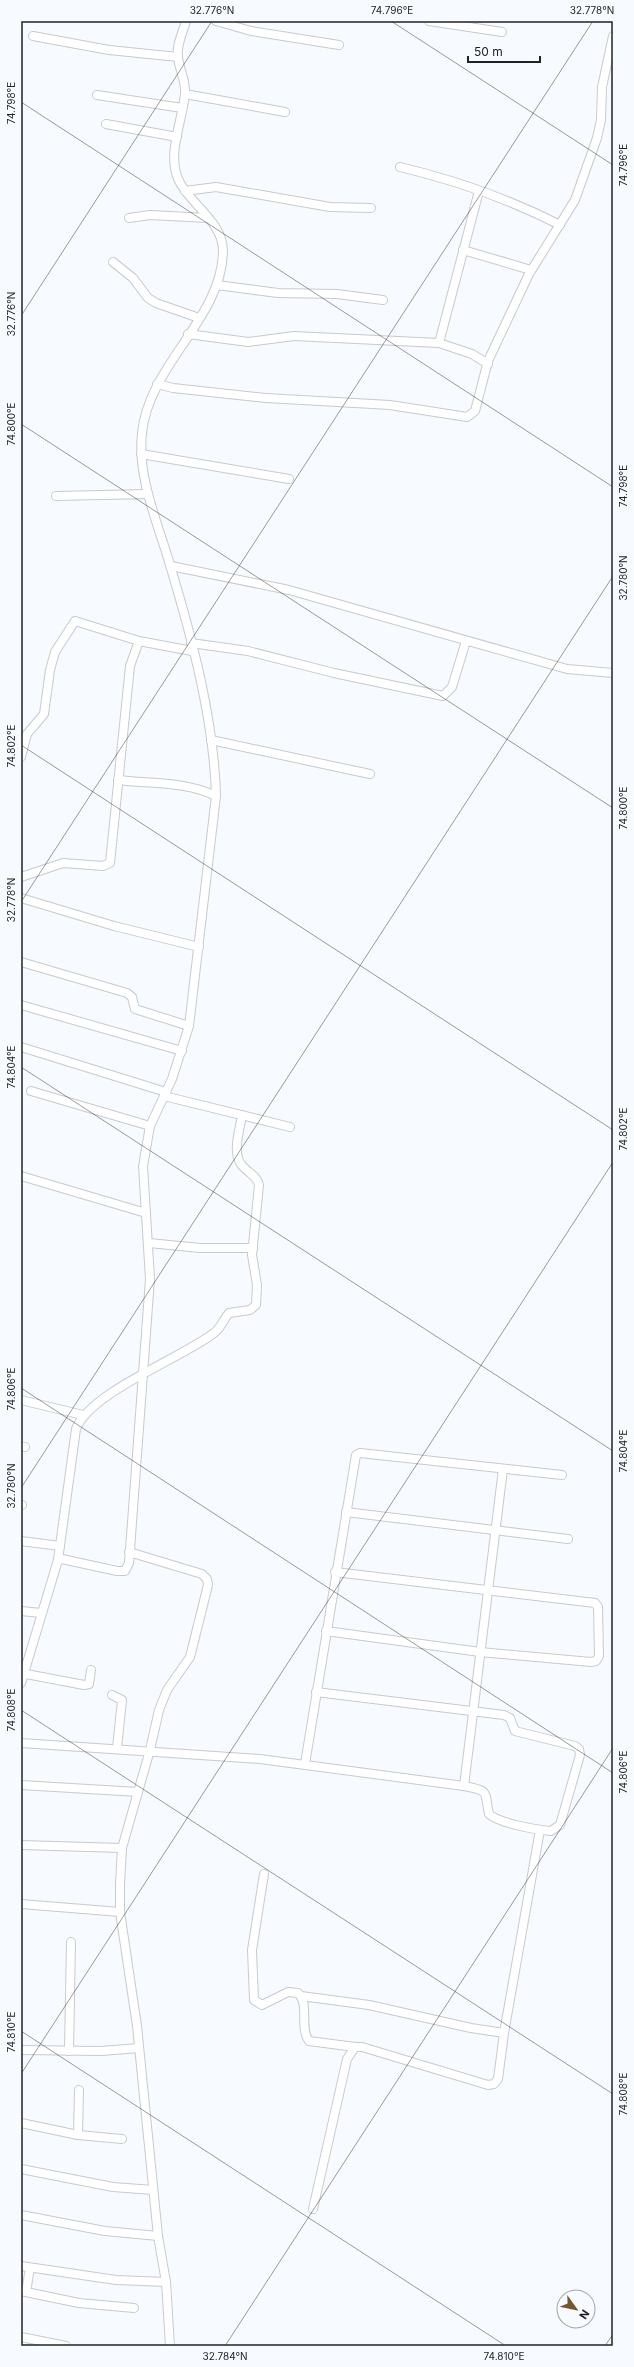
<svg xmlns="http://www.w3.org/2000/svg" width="634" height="2367" font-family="Inter,sans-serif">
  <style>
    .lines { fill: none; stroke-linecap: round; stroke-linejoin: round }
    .minor-casing { stroke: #c3cbd4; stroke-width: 10 }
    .minor { stroke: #fff; stroke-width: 8 }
    .ticks { fill: none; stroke: #202326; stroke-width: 1; stroke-opacity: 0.45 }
    .neatline { fill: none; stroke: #202326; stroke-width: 1.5 }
    .ticks-label { font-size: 10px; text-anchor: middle; fill: #202326 }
  </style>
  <rect width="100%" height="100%" fill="#f7fafe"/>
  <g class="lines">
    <defs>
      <g id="minor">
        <path d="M216,21l35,10 88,14"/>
        <path d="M429,21l73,11"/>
        <path d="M33,36l76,14 69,7"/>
        <path d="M185,94l100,18"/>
        <path d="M97,95l85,13"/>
        <path d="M106,124l71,13"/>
        <path d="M400,167c55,13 109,32 160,58"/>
        <path d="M185,191l31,-4 114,20 41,1"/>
        <path d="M129,218l21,-3 58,3"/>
        <path d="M463,250l68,20"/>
        <path d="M113,262l20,16 15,20 8,5 43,15"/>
        <path d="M217,285l61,8 59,1 46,6"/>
        <path d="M188,334l60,8 46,-6 145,7 33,11 16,10"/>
        <path d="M439,343l40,-152"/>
        <path d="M157,384l16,4 93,10 124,7 77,12 8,-6 13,-50 41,-87 46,-74 22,-62 4,-18 1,-33 11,-51"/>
        <path d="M141,454l148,25"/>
        <path d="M56,496l92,-2"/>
        <path d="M171,566l118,24 278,79 46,4"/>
        <path d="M191,643l57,8 86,22 109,23 9,-9 14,-46"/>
        <path d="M211,740l159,34"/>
        <path d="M21,757l6,-23 17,-20 6,-44 5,-18 20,-31 64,20 53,10"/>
        <path d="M118,780c33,4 67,1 98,16"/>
        <path d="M21,877l42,-14 40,3 7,-3 20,-197 9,-25"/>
        <path d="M21,898l93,28 85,21"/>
        <path d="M21,962l106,31 5,4 3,12 54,17"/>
        <path d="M21,1005l161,46"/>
        <path d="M21,1047l145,45"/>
        <path d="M31,1091l119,35"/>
        <path d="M164,1096l126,31"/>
        <path d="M21,1176l125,37"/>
        <path d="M149,1243l51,5h53"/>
        <path d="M21,1400l62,15"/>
        <path d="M21,1446l4,1"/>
        <path d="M21,1505h1"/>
        <path d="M346,1512l222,27"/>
        <path d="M21,1541l39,5"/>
        <path d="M129,1552l73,22 5,5 1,6 -18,72 -23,33 -8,20 -9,40 -28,98 -2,36v28l17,114 21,210 8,46 4,64"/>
        <path d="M58,1560l18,-131c14,-37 106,-71 138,-96 7,-5 9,-13 15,-20l21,-3 6,-5 1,-20 -5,-30 7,-70c-2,-10 -13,-13 -18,-21 -9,-12 -1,-35 1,-49"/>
        <path d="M21,1611l20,2"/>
        <path d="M326,1631l154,21 111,10 5,-1 3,-5 -1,-49 -3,-4 -260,-31"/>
        <path d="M21,1673l63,12 5,-1 2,-14"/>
        <path d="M21,1683l37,-123 4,-1 55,12h8l4,-8 21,-284 -7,-113 7,-40 22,-47 17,-53 27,-230c-2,-76 -24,-158 -46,-231 -12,-42 -33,-87 -28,-132 7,-69 80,-114 81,-182 0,-30 -34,-47 -45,-72 -11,-27 5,-59 7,-86 1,-12 -6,-24 -7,-36 -2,-12 5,-25 8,-36"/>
        <path d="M112,1695l10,5 -5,48"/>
        <path d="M21,1743l239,16 204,27c27,5 20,6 25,28 9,9 48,16 62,17l9,-6 20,-70 -1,-6 -4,-3 -60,-15 -5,-13 -6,-3 -188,-23"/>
        <path d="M305,1764l51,-309 4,-2 202,22"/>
        <path d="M21,1785l117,7"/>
        <path d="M464,1786l39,-317"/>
        <path d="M21,1845l101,3"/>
        <path d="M264,1874l-12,76 2,50 8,5 26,-13 10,1c12,11 1,35 11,48l46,6"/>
        <path d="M21,1904l99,8"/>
        <path d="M301,1996l68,9 102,23 33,5"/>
        <path d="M21,2050l80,1 38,-3"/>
        <path d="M69,2051l2,-109"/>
        <path d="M21,2123l57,12 44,4"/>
        <path d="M78,2135l1,-45"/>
        <path d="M21,2169l92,18 40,3"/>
        <path d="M313,2209l34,-150 8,-12h7l126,38 6,-1 4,-5 6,-46 36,-203"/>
        <path d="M21,2215l84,16 53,5"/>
        <path d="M21,2266l95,14 50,2"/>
        <path d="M21,2291l58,12 55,5"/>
        <path d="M26,2292l4,-24"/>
        <path d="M21,2337l45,9"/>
      </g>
    </defs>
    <use href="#minor" class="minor-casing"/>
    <use href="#minor" class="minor"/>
  </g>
  <path class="ticks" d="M391,21l222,144M21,102l592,385M21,316l191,-295M21,424l592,384M21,745l592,385M21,902l572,-881M21,1067l592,384M21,1388l592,385M21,1488l592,-912M21,1710l592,384M21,2031l485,315M21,2074l592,-912M225,2346l388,-598M605,2346l8,-12"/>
  <rect width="634" height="2367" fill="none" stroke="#f7fafe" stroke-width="44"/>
  <g transform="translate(576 2309) rotate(123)"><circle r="19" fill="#f7fafe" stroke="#a1a4a8"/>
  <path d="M0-3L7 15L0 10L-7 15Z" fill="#76562c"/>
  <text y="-6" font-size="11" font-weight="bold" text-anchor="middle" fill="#202326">N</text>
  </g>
  <path d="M468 56v6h72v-6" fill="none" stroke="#202326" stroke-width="2"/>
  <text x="474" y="56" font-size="12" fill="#202326" stroke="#f7fafe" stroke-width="3" paint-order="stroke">50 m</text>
  <rect x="22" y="22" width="590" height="2323" class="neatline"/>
  <g class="ticks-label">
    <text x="212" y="14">32.776°N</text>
    <text x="392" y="14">74.796°E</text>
    <text x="592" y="14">32.778°N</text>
    <text transform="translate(11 103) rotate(-90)" y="4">74.798°E</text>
    <text transform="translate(623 165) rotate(-90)" y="4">74.796°E</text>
    <text transform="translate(11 314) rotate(-90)" y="4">32.776°N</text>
    <text transform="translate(11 424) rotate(-90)" y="4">74.800°E</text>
    <text transform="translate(623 486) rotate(-90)" y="4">74.798°E</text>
    <text transform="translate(623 578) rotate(-90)" y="4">32.780°N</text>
    <text transform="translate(11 746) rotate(-90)" y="4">74.802°E</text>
    <text transform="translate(623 808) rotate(-90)" y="4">74.800°E</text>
    <text transform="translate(11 900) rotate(-90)" y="4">32.778°N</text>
    <text transform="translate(11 1067) rotate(-90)" y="4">74.804°E</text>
    <text transform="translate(623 1129) rotate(-90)" y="4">74.802°E</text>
    <text transform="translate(11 1389) rotate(-90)" y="4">74.806°E</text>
    <text transform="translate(623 1451) rotate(-90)" y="4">74.804°E</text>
    <text transform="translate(11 1486) rotate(-90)" y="4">32.780°N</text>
    <text transform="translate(11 1710) rotate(-90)" y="4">74.808°E</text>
    <text transform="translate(623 1772) rotate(-90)" y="4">74.806°E</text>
    <text transform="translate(11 2032) rotate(-90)" y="4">74.810°E</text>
    <text transform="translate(623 2094) rotate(-90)" y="4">74.808°E</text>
    <text x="225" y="2360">32.784°N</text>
    <text x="504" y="2360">74.810°E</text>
  </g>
</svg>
